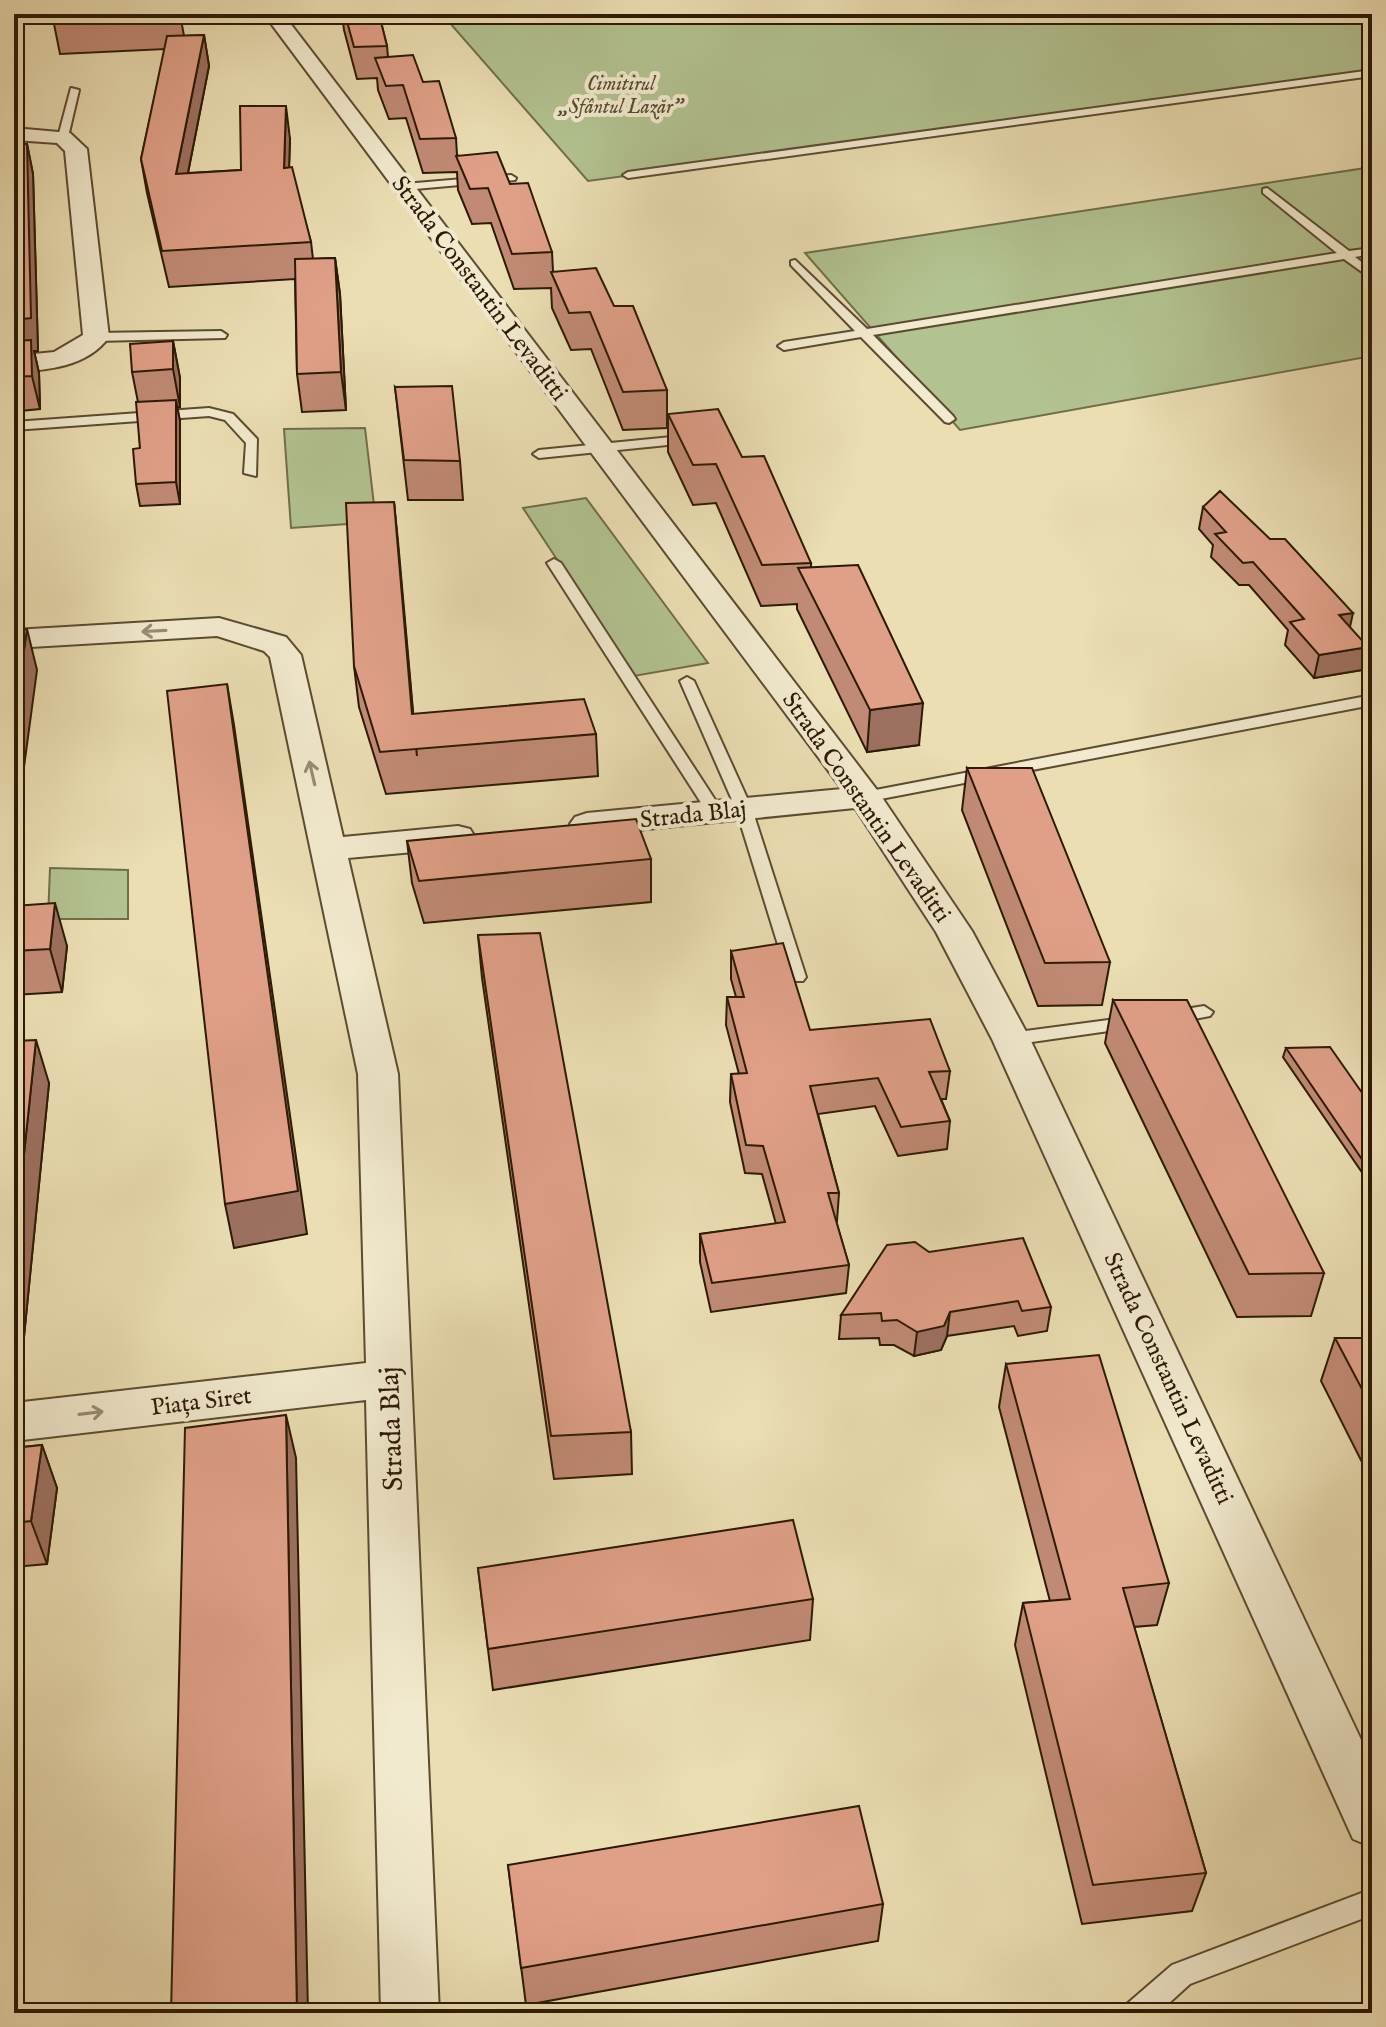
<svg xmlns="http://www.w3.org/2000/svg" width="1386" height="2027" font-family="'IM FELL English',serif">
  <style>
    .green { fill: #b2c290; stroke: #706e4a; stroke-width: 2 }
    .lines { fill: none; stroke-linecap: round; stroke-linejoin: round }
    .service-casing { stroke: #5c4b30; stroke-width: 4 }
    .minor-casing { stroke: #5c4b30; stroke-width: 4 }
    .service { fill: #f2eace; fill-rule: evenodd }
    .minor { fill: #f2eace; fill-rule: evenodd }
    .wall { fill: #c18a75; stroke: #2d1a04; stroke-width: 2 }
    .shaded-wall { fill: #9d705f; stroke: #2d1a04; stroke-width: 2 }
    .building { fill: #e0a088; stroke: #2d1a04; stroke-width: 2 }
    .oneway { stroke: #998c73 }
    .labels { text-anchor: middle; stroke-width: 8; stroke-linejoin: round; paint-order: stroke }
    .far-park-label { font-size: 20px; font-style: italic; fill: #554c2e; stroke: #f2eace }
    .street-label { font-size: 24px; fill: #2d1a04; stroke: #f2eace }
    .near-street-label { font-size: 28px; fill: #2d1a04; stroke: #f2eace }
  </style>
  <rect width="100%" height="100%" fill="#ebdeb3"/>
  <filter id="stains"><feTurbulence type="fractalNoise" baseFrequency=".0025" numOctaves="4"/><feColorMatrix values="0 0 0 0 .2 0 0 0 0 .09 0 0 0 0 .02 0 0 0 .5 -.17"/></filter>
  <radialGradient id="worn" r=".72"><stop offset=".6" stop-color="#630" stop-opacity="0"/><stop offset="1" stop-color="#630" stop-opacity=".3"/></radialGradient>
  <g class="green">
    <path d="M442,14h930v61l-784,106z"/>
    <path d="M1372,167v189l-412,74 -155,-177z"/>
    <path d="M365,428l11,94 -85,6 -7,-99z"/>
    <path d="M586,498l122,165 -74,13 -111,-168z"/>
    <path d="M50,868l78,2v49h-80z"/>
  </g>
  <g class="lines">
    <defs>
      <g id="service">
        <path d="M1372,70v6l-744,102 -5,-3 5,-3z"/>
        <path d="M71,88l8,2 -11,47 -5,3 -5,-3z"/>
        <path d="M511,175l5,3 -1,2 -111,10 -5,-3 5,-3z"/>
        <path d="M1267,188l82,63 23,-3v6l-17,3 17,13v9l-28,-20 -471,76 80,81 2,3 -6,4 -4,-1 -84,-85 -77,13 -6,-4 6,-4 71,-11 -64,-66v-4l4,-1 72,69 470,-76 -74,-60v-4z"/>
        <path d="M221,331l6,4 -2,3 -129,3 -6,-4 6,-4z"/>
        <path d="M209,408l24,6 24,25 -1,37 -12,-3 2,-30 -21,-23 -16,-4 -195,14v-8z"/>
        <path d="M692,435l5,1v6l-158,16 -6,-4 6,-4z"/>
        <path d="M554,559l7,4 162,249 -2,4 -6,1 -8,-5 -160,-249z"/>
        <path d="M687,677l7,4 58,128 54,168 -3,4h-12l-3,-4 -52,-168 -56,-128z"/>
        <path d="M1372,695v10l-507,97 -8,-5 8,-5z"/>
        <path d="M1204,1006l9,6 -3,4 -37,7 -9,-6 9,-6z"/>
        <path d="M1131,1017l9,6 -3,4 -126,18 -9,-6 9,-6z"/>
        <path d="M1372,1889v26l-182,69 -32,29h-34l4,-10 44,-38z"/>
      </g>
      <g id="minor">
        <path d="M264,14h19l594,776 95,141 58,108 342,724v84l-19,-8 -361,-800 -56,-107 -81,-124 -268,27 -12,-4 -5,-7 5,-7 12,-4 255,-24z"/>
        <path d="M14,128l56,5 17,16 22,188c-22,30 -61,33 -95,35v-16l40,-4 29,-17 -18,-184 -8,-8 -43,-3z"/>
        <path d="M219,618l67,19 15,18 42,182 115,-11 12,3 5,8 -5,8 -12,3 -110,10 50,216 41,939h-58l-15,-613 -352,41v-38l352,-40 -8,-289 -88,-417 -6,-6 -47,-15 -203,12v-18z"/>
      </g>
    </defs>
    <use href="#service" class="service-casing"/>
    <use href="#minor" class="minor-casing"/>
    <use href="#service" class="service"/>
    <use href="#minor" class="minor"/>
  </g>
  <g class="wall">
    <path d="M52,14h128l4,22 20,-1 5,31 -21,107 53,-3 49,-31 -1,28 22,75 2,17 22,-1 5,36 6,116 -44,2 -5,-38 -2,-95 -126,8 -22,-94 -6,-34 24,-110 -105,5z"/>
    <path d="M342,14h37l8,32 1,11 35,25 33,56 1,17 53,29 42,68 1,19 61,35 53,84v38l-44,2 -32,-81 -20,1 -19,-42 -1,-20 -37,1 -23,-66 -19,1 -14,-34 -1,-18 -34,1 -17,-55 -17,1 -11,-29 -1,-12 -20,1 -13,-49z"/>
    <path d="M27,144l6,30 5,177h-4l5,22 1,36 -20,2 -1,8h-4l3,14 -2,37h-2v-325z"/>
    <path d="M173,341l7,37v29h-3l3,14v83l-40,2 -4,-22 4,-36 -2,-46 -6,-30z"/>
    <path d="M395,387l65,74 3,39h-55z"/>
    <path d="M668,414l74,43 69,106v5l108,177 -52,7 -70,-143v-5l-36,2 -45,-103 -23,2 -25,-53z"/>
    <path d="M394,502l19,212 183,20 2,42 -212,18 -27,-87 -5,-41z"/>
    <path d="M1203,507l147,120 12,43 -48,8 -29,-33 3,-15 -39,-45h-10l-28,-28 2,-12 -14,-16z"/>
    <path d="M967,768l143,194 -8,43 -64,1 -76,-196z"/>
    <path d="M407,841l244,18v43l-227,21 -12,-40z"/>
    <path d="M14,906l53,40 -5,46 -48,3z"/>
    <path d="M478,935l153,497 1,42 -78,5 -72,-501z"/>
    <path d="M731,951l79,79 140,41 -4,28h-5l9,22 -3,28 -49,7 -23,-50 -57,8 21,79 -2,28h-1l13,44 -3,28 -135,19 -11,-50v-28l76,-10 -14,-50 -17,-1 -15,-71 1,-28h8l-13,-49 1,-28h9l-5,-18z"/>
    <path d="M1113,1000l211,273 -13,43 -74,1 -132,-274z"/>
    <path d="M14,1041l35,42 -26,264h-9z"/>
    <path d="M1286,1048l86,59v80l-89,-130z"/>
    <path d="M929,1252l122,55 -4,24 -29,5 -4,-10 -67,10 -6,14 -27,6 -20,-11h-14l-1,-7 -40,1 2,-24z"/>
    <path d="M1335,1338h37v144l-51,-101z"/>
    <path d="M1006,1364l163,219 -12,42 -23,2 72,246 -14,38 -110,13 -67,-279 8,-42 27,-2 -51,-194z"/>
    <path d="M42,1445l15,43 -10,76 -33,3v-119z"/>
    <path d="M478,1568l335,31 -3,41 -317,50z"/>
    <path d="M508,1865l375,39 -5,37 -352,64z"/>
  </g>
  <g class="shaded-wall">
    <path d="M204,35l5,31 -28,142 -5,-34z"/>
    <path d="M286,106l4,33 -2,63 -4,-34z"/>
    <path d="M27,144l6,30 5,177h-4l5,22 1,36 -8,-33 -18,-22v-34z"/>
    <path d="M335,258l5,36 6,116 -5,-38z"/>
    <path d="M173,341l7,37v29l-7,-38z"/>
    <path d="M14,386l6,25 -1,8h-4l3,14 -2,37 -2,-7z"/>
    <path d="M176,400l4,21v83l-4,-22z"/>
    <path d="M394,502l4,39 19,215 -5,-42z"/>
    <path d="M1353,613l-5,23 -9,-21z"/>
    <path d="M27,629l10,41 -22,164 -1,-4v-112z"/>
    <path d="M1368,647l-6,23 -48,8 5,-23z"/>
    <path d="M227,684l7,41 73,509 -73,14 -9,-44z"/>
    <path d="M923,703l-4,42 -52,7 3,-42z"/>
    <path d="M55,903l12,43 -5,46 -12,-43z"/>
    <path d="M36,1040l13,43 -26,264 -9,-27v-71z"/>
    <path d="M950,1312l-3,24 -6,14 -27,6 3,-24z"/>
    <path d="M286,1415l10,43 12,555h-11z"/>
    <path d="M42,1445l15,43 -10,76 -16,-43z"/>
  </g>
  <g class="building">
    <path d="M52,14h128l1,2 -127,7z"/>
    <path d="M345,14h34l8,32 -33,1z"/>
    <path d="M204,35l-28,139 65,-4 -1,-64h46l-2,62 8,-1 19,75 -149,9 -21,-92 26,-123z"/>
    <path d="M413,55l10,27 16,-1 17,57 -36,1 -17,-54 -17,1 -11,-28z"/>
    <path d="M27,144l4,174 -17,2v-175z"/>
    <path d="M497,152l13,32 18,-1 24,69 -40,2 -24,-66 -18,1 -14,-33z"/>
    <path d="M335,258l6,114 -44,2 -2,-115z"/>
    <path d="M596,268l18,38h19l34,84 -44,2 -33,-80 -21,1 -18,-41z"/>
    <path d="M31,340l1,36 -18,1v-36z"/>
    <path d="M173,341v28l-41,3 -2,-28z"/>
    <path d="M452,386l8,75 -56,-1 -9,-73z"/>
    <path d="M176,400v82l-40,2 -3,-35 7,-1 -4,-46z"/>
    <path d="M718,409l24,48 22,-1 47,107 -49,2 -46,-101 -23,1 -25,-51z"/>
    <path d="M1220,491l50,48h15l68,74 -14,2 29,32 -49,8 -29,-33 14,-3 -51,-57 -10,1 -28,-29 11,-2 -23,-25z"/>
    <path d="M394,502l18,212 172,-15 12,35 -216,18 -26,-86 -8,-163z"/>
    <path d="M858,565l65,138 -53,7 -72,-142z"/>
    <path d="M27,629l-13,89v-88z"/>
    <path d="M227,684l71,507 -73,13 -58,-513z"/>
    <path d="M967,768h65l78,194 -65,1z"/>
    <path d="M636,819l15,40 -232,22 -12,-40z"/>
    <path d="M55,903l-5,46 -36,2v-45z"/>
    <path d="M540,933l91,499 -80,4 -73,-501z"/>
    <path d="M783,943l27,87 120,-11 20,52 -21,1 21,49 -49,6 -23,-49 -68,8 29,107h-11l21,72 -137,18 -12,-49 85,-12 -22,-76 -17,-1 -15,-71 16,-1 -20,-76h17l-13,-46z"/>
    <path d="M1113,1000h74l137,273 -75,1z"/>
    <path d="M36,1040l-22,209v-208z"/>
    <path d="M1330,1047l42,60v67l-86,-126z"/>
    <path d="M1023,1238l28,69 -29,4 -4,-10 -68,11 -6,14 -27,6 -20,-12 -15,1 -1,-8 -40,2 46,-70 28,-3 14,10z"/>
    <path d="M1335,1338h37v70z"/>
    <path d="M1099,1355l70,228 -46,5 83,285 -113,12 -70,-282 47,-4 -64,-235z"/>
    <path d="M286,1415l11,598h-126l14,-585z"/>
    <path d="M42,1445l-11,76 -17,2v-75z"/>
    <path d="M793,1520l20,79 -325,50 -10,-81z"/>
    <path d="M859,1806l24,98 -362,64 -13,-103z"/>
  </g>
  <defs><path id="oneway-shaft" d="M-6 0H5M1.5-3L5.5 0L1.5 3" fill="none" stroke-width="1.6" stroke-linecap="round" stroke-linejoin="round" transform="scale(2)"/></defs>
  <g class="oneway">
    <use href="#oneway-shaft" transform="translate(154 631) rotate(177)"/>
    <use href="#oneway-shaft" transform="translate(312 773) rotate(-103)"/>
    <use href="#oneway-shaft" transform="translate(91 1413) rotate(-7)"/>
  </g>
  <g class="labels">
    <g class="far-park-label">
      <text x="621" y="90">Cimitirul<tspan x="621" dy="23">„Sfântul Lazăr”</tspan></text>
    </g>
    <g class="street-label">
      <text transform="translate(480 288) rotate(53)" y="8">Strada Constantin Levaditti</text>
      <text transform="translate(867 807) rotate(55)" y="8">Strada Constantin Levaditti</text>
      <text transform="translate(693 814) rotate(-6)" y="8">Strada Blaj</text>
      <text transform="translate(1169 1378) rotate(65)" y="8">Strada Constantin Levaditti</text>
      <text transform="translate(201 1401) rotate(-7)" y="8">Piața Siret</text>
    </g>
    <g class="near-street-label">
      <text transform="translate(390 1429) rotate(-92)" y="10">Strada Blaj</text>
    </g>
  </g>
  <rect width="1386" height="2027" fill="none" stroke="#ebdeb3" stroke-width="48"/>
  <rect x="16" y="16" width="1354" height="1995" fill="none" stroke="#2d1a04" stroke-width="4"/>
  <rect x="24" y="24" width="1338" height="1979" fill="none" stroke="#2d1a04" stroke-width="2"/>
  <rect width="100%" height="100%" filter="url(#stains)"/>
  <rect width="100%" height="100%" fill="url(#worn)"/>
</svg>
